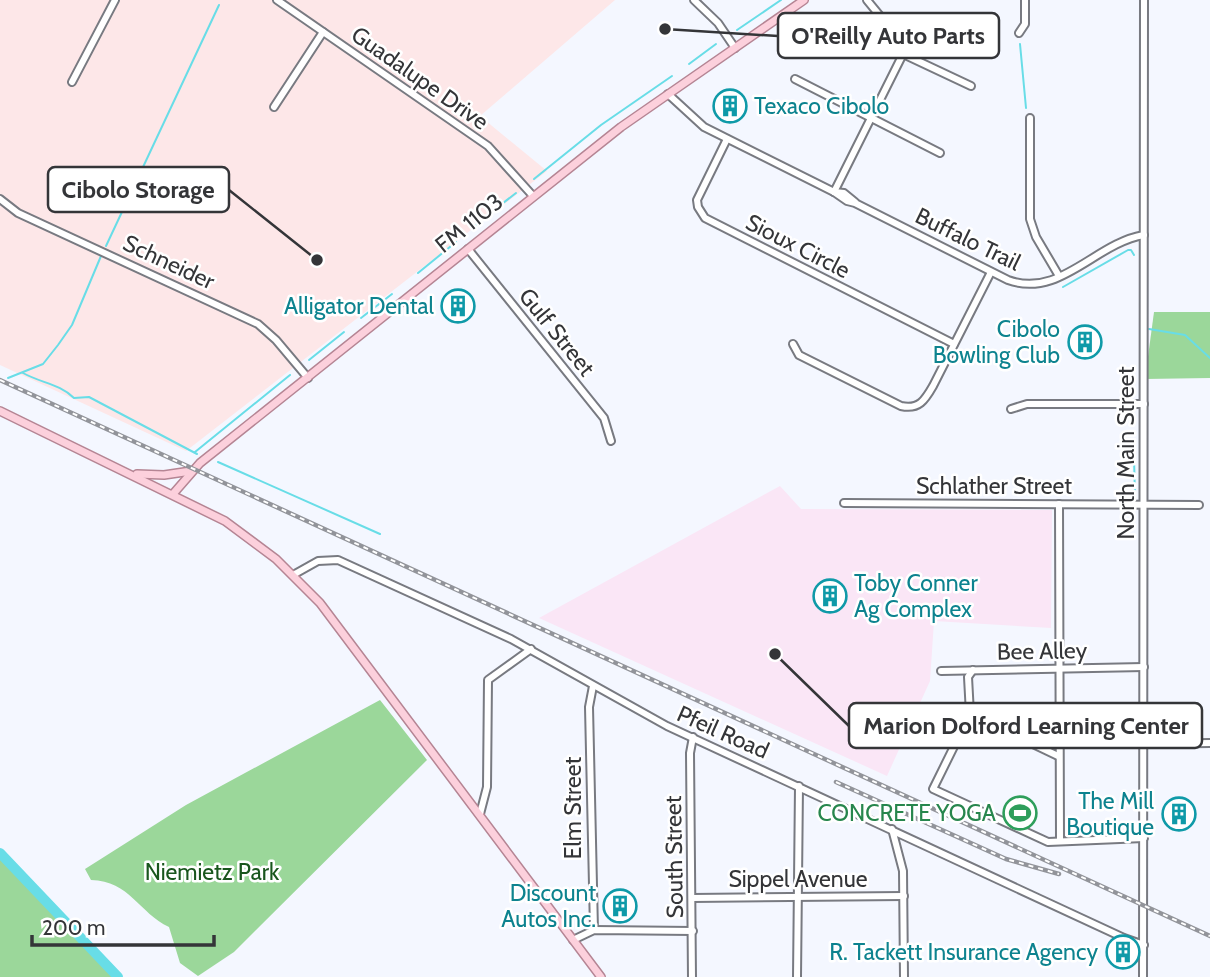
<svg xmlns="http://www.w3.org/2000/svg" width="1210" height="977" font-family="Cabin,sans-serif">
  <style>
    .industrial { fill: #fde7e8 }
    .education { fill: #fae6f6 }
    .green { fill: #9bd79a }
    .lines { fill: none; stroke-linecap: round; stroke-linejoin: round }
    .stream { stroke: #68dde7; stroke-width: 2 }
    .river { stroke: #68dde7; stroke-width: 10 }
    .minor-casing { stroke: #787a81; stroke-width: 10 }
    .major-casing { stroke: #b58594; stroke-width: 10 }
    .minor { stroke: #fff; stroke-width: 6 }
    .major { stroke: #fcd0dc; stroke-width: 7 }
    .rail-casing { stroke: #92949a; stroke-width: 4.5 }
    .rail { stroke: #fff; stroke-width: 2; stroke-dasharray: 5; stroke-linecap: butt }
    .labels { text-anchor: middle; stroke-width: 5; stroke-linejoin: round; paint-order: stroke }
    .street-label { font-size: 23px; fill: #343538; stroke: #fff }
    .culture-label { font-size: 23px; fill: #0d838f; stroke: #fff; text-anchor: end }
    .leisure-label { font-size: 23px; fill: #27864d; stroke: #fff; text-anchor: end }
    .park-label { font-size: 23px; fill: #19561d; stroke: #fff }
    .leader { fill: none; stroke: #343538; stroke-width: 2.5 }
    .callout-dot { fill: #343538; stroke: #fff; stroke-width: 2.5 }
    .callout { fill: #fff; stroke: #343538; stroke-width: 2.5 }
    .callout-label { font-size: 24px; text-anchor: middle; font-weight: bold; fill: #343538 }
  </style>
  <rect width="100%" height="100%" fill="#f4f7ff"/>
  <path class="industrial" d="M0,0h615l-135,116 67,55 -361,280 -186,-86z"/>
  <path class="education" d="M780,486l21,23 251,1 -1,118 -117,-7 -4,60 -43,95 -348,-158z"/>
  <g class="green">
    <path d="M1154,312h56v66l-65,1z"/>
    <path d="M380,700l47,60 -193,192 -36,24 -18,-13 -11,-36c-30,-14 -39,-46 -78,-47l-6,-11 101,-64z"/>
    <path d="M0,853l112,117 6,7h-118z"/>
  </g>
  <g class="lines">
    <g class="stream">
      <path d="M737,30l44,-30"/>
      <path d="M1020,44l6,64"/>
      <path d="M689,64l27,-20"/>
      <path d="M534,179l67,-54 71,-49"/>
      <path d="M494,210l22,-17"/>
      <path d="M472,228l6,-5"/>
      <path d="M106,246l113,-241"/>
      <path d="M418,273l38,-31"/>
      <path d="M1063,287l65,-37h3l3,5"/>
      <path d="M361,318l31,-24"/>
      <path d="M1149,329l36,6 25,23"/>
      <path d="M309,360l35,-28"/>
      <path d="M23,373c18,10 37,11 51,25l15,-1 108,57"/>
      <path d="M8,378l35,-14 15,-19 14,-20 29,-69"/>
      <path d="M195,452l95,-77"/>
      <path d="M1134,458l1,38"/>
      <path d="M218,462l162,72"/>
    </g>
    <path class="river" d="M0,853l118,124"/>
    <defs>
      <g id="minor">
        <path d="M277,0l211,146 45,50"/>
        <path d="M694,0l24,23 17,25"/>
        <path d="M1019,33l6,-9v-24"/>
        <path d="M903,54l68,32"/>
        <path d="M795,79l145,74"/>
        <path d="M72,82l43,-82"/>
        <path d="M668,94l36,33 130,65 10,1 11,9"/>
        <path d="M274,107l49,-75"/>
        <path d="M1030,118v101l6,18 23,39"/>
        <path d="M727,139l-30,61 1,7 7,11 249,126"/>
        <path d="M834,192l13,9 8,2 153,77c52,19 87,-37 136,-45"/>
        <path d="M834,192l69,-138v-10l-36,-44"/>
        <path d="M0,199l18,14 240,111 18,16 32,38"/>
        <path d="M468,249l136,169 7,23"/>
        <path d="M793,344l6,11 102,51c18,4 24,-6 32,-20l58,-114"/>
        <path d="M1011,409l16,-5h117"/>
        <path d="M844,503l355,2"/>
        <path d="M1059,504l1,336"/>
        <path d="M293,575l25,-14 20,-1 173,79 156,87 457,212 20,7"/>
        <path d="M973,670l-5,7 2,37 -37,75 115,53 96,-4"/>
        <path d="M941,671l203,-4"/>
        <path d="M593,686l-4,21 5,223"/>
        <path d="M970,714l88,42"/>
        <path d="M1144,744l66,-1"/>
        <path d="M480,814l7,-27 1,-107 43,-31"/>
        <path d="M892,829l11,42 1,106"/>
        <path d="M692,898l212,-2"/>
        <path d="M573,940l21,-10 99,1"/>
        <path d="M692,977l-2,-224 3,-16"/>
        <path d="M797,977l2,-191"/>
        <path d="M1143,977l1,-977"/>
      </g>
      <g id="major">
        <path d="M0,411l225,110 51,38 44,44 281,374"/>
        <path d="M137,474l27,1 27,-4"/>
        <path d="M173,494l27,-31 421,-336 183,-127"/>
      </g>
    </defs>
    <use href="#minor" class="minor-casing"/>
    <use href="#major" class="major-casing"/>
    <use href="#minor" class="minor"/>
    <use href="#major" class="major"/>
    <defs>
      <g id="rail">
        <path d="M0,380l1210,556"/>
        <path d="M836,782l170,77 53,15"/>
      </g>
    </defs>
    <use href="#rail" class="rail-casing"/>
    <use href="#rail" class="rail"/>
  </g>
  <defs>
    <symbol id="building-ring" viewBox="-11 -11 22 22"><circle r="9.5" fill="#fff" stroke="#0f9aa8" stroke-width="1.5"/><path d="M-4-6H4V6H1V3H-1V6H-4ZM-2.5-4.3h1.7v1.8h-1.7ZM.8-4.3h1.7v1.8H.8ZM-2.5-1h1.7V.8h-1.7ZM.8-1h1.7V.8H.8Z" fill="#0f9aa8"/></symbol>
    <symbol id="stadium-ring" viewBox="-11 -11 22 22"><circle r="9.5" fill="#fff" stroke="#2e9e5b" stroke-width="1.5"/><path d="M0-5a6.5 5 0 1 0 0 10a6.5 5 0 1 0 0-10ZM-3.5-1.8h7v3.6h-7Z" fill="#2e9e5b"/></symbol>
  </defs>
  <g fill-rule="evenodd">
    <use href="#building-ring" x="711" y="87" width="38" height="38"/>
    <use href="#building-ring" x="439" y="287" width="38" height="38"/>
    <use href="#building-ring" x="1066" y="323" width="38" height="38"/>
    <use href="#building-ring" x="811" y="577" width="38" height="38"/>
    <use href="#stadium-ring" x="1001" y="794" width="38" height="38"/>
    <use href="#building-ring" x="1160" y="795" width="38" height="38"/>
    <use href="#building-ring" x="601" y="887" width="38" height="38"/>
    <use href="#building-ring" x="1104" y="933" width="38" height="38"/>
  </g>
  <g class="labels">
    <g class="street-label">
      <text transform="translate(420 78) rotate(35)" y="8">Guadalupe Drive</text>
      <text transform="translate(469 223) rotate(-39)" y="8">FM 1103</text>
      <text transform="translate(968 239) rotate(26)" y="8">Buffalo Trail</text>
      <text transform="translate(798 246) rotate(27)" y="8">Sioux Circle</text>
      <text transform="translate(169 262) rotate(25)" y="8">Schneider</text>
      <text transform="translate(557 332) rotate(51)" y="8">Gulf Street</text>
      <text transform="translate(1126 453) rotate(-90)" y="8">North Main Street</text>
      <text x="994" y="494">Schlather Street</text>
      <text transform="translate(1042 651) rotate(-1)" y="8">Bee Alley</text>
      <text transform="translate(723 732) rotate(24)" y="8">Pfeil Road</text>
      <text transform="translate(573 808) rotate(-90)" y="8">Elm Street</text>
      <text transform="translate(674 857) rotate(-91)" y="8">South Street</text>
      <text x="798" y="887">Sippel Avenue</text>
    </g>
    <g class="culture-label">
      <text x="754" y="114" text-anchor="start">Texaco Cibolo</text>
      <text x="434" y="314">Alligator Dental</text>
      <text x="1060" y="337">Cibolo<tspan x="1060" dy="26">Bowling Club</tspan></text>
      <text x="854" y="591" text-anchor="start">Toby Conner<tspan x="854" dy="26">Ag Complex</tspan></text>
      <text x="1154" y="809">The Mill<tspan x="1154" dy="26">Boutique</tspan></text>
      <text x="596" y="901">Discount<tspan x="596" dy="26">Autos Inc.</tspan></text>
      <text x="1098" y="960">R. Tackett Insurance Agency</text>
    </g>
    <g class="leisure-label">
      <text x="996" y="821">CONCRETE YOGA</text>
    </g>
    <g class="park-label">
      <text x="212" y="880">Niemietz Park</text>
    </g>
  </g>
  <path class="leader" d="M665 29L778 36M317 260L229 190M775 654L849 726"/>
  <g class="callout-dot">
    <circle cx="665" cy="29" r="7"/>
    <circle cx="317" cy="260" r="7"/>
    <circle cx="775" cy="654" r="7"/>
  </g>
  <g class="callout">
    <rect x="778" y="13" width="221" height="45" rx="7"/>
    <rect x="48" y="167" width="181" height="45" rx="7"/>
    <rect x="849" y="703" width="353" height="45" rx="7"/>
  </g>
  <g class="callout-label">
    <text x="888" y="44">O'Reilly Auto Parts</text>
    <text x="138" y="198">Cibolo Storage</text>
    <text x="1026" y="734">Marion Dolford Learning Center</text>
  </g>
  <path d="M32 935v10h182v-10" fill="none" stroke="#343538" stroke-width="3.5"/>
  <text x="42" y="935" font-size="21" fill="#343538" stroke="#ffffff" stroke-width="5" paint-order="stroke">200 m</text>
</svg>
